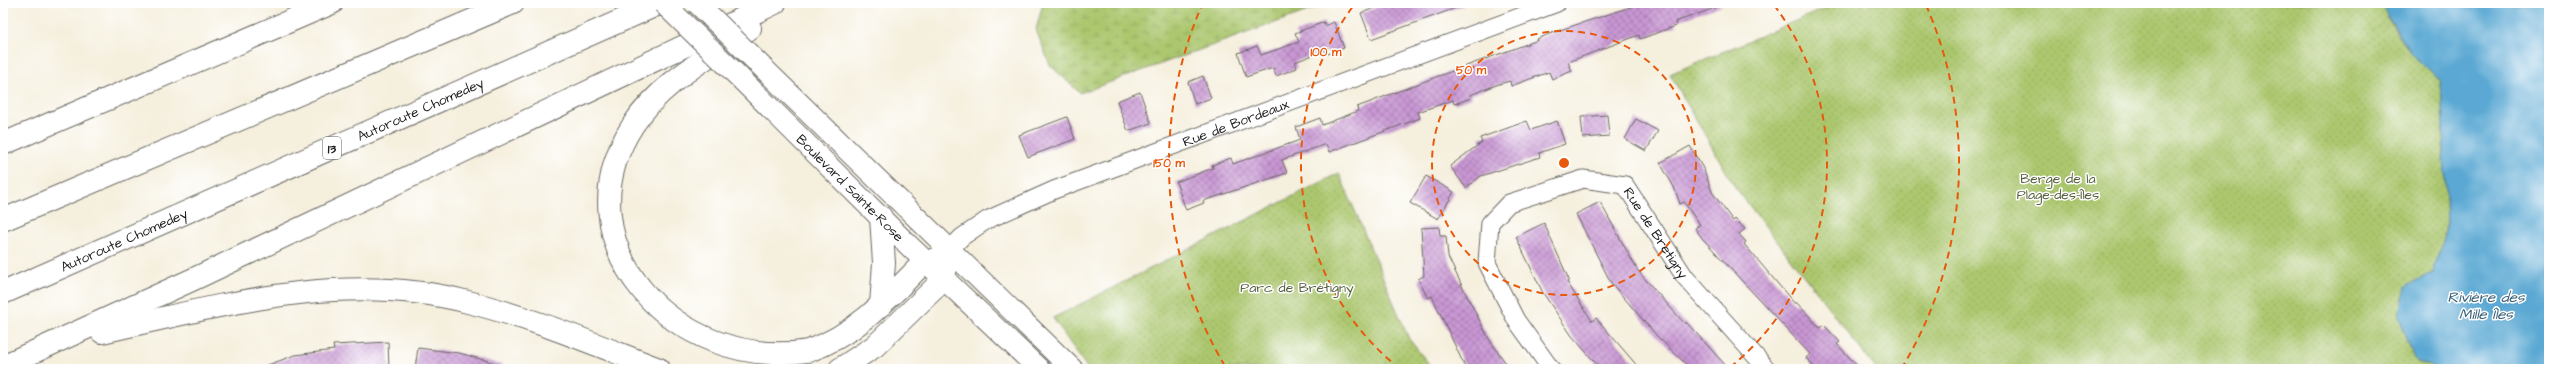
<svg xmlns="http://www.w3.org/2000/svg" width="2552" height="372" font-family="'Architects Daughter',sans-serif">
  <style>
    .grass { fill: url(#grass-dots); stroke: #647245 }
    .wetland { fill: url(#wetland-marsh); stroke: #647245 }
    .water { fill: #5aa8d3; stroke: #3b6278 }
    .building { fill: url(#building-cross-hatch) }
    .lines { fill: none; stroke-linecap: round; stroke-linejoin: round }
    .minor-casing { stroke: #686660; stroke-width: 19 }
    .tertiary-casing { stroke: #686660; stroke-width: 23 }
    .motorway-casing { stroke: #686660; stroke-width: 24 }
    .minor { stroke: #fff; stroke-width: 17 }
    .tertiary { stroke: #fff; stroke-width: 21 }
    .motorway { stroke: #fff; stroke-width: 22 }
    .tertiary-bridge-casing { stroke: #686660; stroke-width: 23; stroke-linecap: butt }
    .tertiary-bridge { stroke: #fff; stroke-width: 21 }
    .ring { fill: none; stroke: #e8590c; stroke-width: 2; stroke-dasharray: 7 5 }
    .labels { text-anchor: middle; stroke-width: 3; stroke-linejoin: round; paint-order: stroke }
    .shield { fill: #fff; stroke: #606060; stroke-width: 1 }
    .shield-label { font-size: 13px; font-weight: bold; fill: #1c1c1c }
    .street-label { font-size: 14px; fill: #1c1c1c; stroke: #fff }
    .park-label { font-size: 14px; fill: #56603d; stroke: #fff }
    .water-label { font-size: 15px; font-style: italic; fill: #3b6278; stroke: #fff }
    .centre { fill: #e8590c; stroke: #fff; stroke-width: 2 }
    .ring-label { font-size: 12px; text-anchor: middle; font-weight: bold; fill: #e8590c; stroke: #fff; stroke-width: 3; stroke-linejoin: round; paint-order: stroke }
  </style>
  <defs>
    <pattern id="grass-dots" width="8" height="8" patternUnits="userSpaceOnUse"><rect width="8" height="8" fill="#acc76e"/><path d="M2 2h.1M6 6h.1" fill="none" stroke="#93aa5f" stroke-width="1.8" stroke-linecap="round"/></pattern>
    <pattern id="wetland-marsh" width="20" height="14" patternUnits="userSpaceOnUse"><rect width="20" height="14" fill="#acc76e"/><path d="M1 5h8M5 5V1M11 12h8M15 12V8" fill="none" stroke="#93aa5f"/></pattern>
    <pattern id="building-cross-hatch" width="8" height="8" patternUnits="userSpaceOnUse"><rect width="8" height="8" fill="#c997d4"/><path d="M0 0l8 8M0 8l8-8" fill="none" stroke="#a27aab"/></pattern>
  </defs>
  <rect width="100%" height="100%" fill="#fff"/>
  <filter id="ink" filterUnits="userSpaceOnUse"><feTurbulence type="fractalNoise" baseFrequency=".025" numOctaves="2"/><feDisplacementMap in="SourceGraphic" scale="8" xChannelSelector="R" yChannelSelector="G"/><feConvolveMatrix kernelMatrix="1 2 1 2 8 2 1 2 1" color-interpolation-filters="sRGB"/></filter>
  <filter id="wash" filterUnits="userSpaceOnUse"><feTurbulence type="fractalNoise" baseFrequency=".012" numOctaves="4" result="noise"/><feDisplacementMap in="SourceGraphic" scale="16" xChannelSelector="R" yChannelSelector="G"/><feGaussianBlur stdDeviation="0.9" result="paint"/><feColorMatrix in="noise" values="0 0 0 0 0 0 0 0 0 0 0 0 0 0 0 0 0 1.4 0 .05"/><feComposite in="paint" operator="in"/></filter>
  <g filter="url(#wash)">
    <rect width="100%" height="100%" fill="#f5efdd"/>
    <g class="grass">
      <path d="M1838,3h544c12,33 33,55 59,77l6,143 -14,50 -27,13 8,73 22,10h-560l-141,-182 -65,-113z"/>
      <path d="M1339,173l70,166 24,30h-345l-35,-51z"/>
    </g>
    <path class="wetland" d="M1043,3h287l-250,90 -30,-28 -14,-35z"/>
    <path class="water" d="M2382,3h167v366h-113l-22,-10 -15,-43 7,-30 27,-13 14,-50 -6,-143 -30,-26 -25,-41z"/>
    <g id="blocks">
      <g class="building">
        <path d="M1389,3h74l1,2 -93,34 -10,-26z"/>
        <path d="M1643,3l80,2 -48,17 1,4 -36,13 -1,-4 -71,27 4,9 -20,8 -3,-7 -38,14 -1,-5 -11,3 -29,11 1,3 -17,6 -1,-4 -35,12 2,6 -91,34 -3,-8 -44,16 5,13 -84,28 1,2 -18,7 -10,-28 37,-14 -1,-3 19,-7 2,6 67,-24 -4,-13 24,-9 2,7 36,-14 -1,-4 87,-33 94,-34 -1,-1 20,-8z"/>
        <path d="M1324,22l1,4 9,-4 10,26 -16,6 -2,-4 -31,12 2,6 -21,8 -3,-8 -27,9 -8,-24 19,-7 4,9 38,-13 -4,-9z"/>
        <path d="M1203,76l8,22 -16,6 -7,-22z"/>
        <path d="M1140,92l11,31 -23,8 -11,-30z"/>
        <path d="M1607,115l2,21 -26,2 -2,-21z"/>
        <path d="M1067,117l8,22 -47,18 -9,-22z"/>
        <path d="M1636,119l22,12 -12,20 -21,-12z"/>
        <path d="M1527,121l4,9 26,-9 8,23 -26,9 1,4 -59,19 -15,12 -16,-22 32,-24 -2,-4z"/>
        <path d="M1690,146l14,24 8,22 21,29 2,-2 10,10 -6,5 7,8 -2,2 51,60 1,-2 24,26 4,-3 16,17 -3,2 23,25h-44l-10,-11 4,-4 -108,-116 -7,-10 5,-3 -16,-23 -4,2 -6,-17 -14,-24z"/>
        <path d="M1426,176l28,16 -16,27 -28,-16z"/>
        <path d="M1600,202l38,69 47,53 1,-2 43,47h-38l-35,-34 -45,-52 -35,-69z"/>
        <path d="M1544,223l25,57 -2,2 25,39 4,-3 44,51h-39l-29,-33 -29,-43 -27,-56z"/>
        <path d="M1439,227l1,9h6l2,21 17,35 24,47 21,30h-44l-34,-73 -4,2 -10,-19 6,-3 -3,-48z"/>
        <path d="M388,342l1,27h-121v-4l27,-10 39,-5 -1,-5z"/>
        <path d="M418,348l41,5 43,12 -1,4h-86z"/>
      </g>
    </g>
  </g>
  <g filter="url(#ink)">
    <use href="#blocks" fill-opacity="0" stroke="#686660" stroke-width="1"/>
    <g class="lines">
      <defs>
        <g id="minor">
          <path id="s1" d="M925,261l24,-11 13,-13 25,-17 67,-30 503,-187"/>
          <path id="s2" d="M1551,369l-35,-49 -29,-57 3,-40 19,-20 74,-24 42,6 60,92 82,92"/>
        </g>
        <g id="tertiary">
          <path d="M757,62l315,307"/>
          <path id="s3" d="M734,72l169,168 136,129"/>
        </g>
        <g id="motorway">
          <path d="M750,28c-41,30 -88,53 -117,97 -76,118 42,247 175,226 48,-16 83,-55 117,-90"/>
          <path d="M3,144l329,-141"/>
          <path d="M881,217l3,46 -3,42"/>
          <path d="M3,220l510,-217"/>
          <path id="s4" d="M3,293l658,-290"/>
          <path d="M102,332c121,-27 242,-62 366,-30 65,16 128,43 191,67"/>
          <path d="M3,366l193,-88 579,-275"/>
          <path d="M840,369l35,-23 69,-67 5,-29"/>
        </g>
      </defs>
      <use href="#minor" class="minor-casing"/>
      <use href="#tertiary" class="tertiary-casing"/>
      <use href="#motorway" class="motorway-casing"/>
      <use href="#minor" class="minor"/>
      <use href="#tertiary" class="tertiary"/>
      <use href="#motorway" class="motorway"/>
      <defs>
        <g id="tertiary-bridge">
          <path d="M663,3l71,69"/>
          <path d="M697,3l60,59"/>
        </g>
      </defs>
      <use href="#tertiary-bridge" class="tertiary-bridge-casing"/>
      <use href="#tertiary-bridge" class="tertiary-bridge"/>
    </g>
  </g>
  <g class="ring">
    <circle cx="1564" cy="163" r="132"/>
    <path d="M1400 369A263 263 0 0 1 1354 5M1774 5A263 263 0 0 1 1728 369"/>
    <path d="M1225 366A395 395 0 0 1 1202 5M1926 5A395 395 0 0 1 1903 366"/>
  </g>
  <g class="labels">
    <rect class="shield" x="323" y="137" width="18" height="22" rx="3"/>
    <g class="shield-label">
      <text x="332" y="153">13</text>
    </g>
    <g class="street-label">
      <text dy="5" stroke="none"><textPath href="#s4" startOffset="456">Autoroute Chomedey</textPath></text>
      <text dy="5" stroke="none"><textPath href="#s1" startOffset="342">Rue de Bordeaux</textPath></text>
      <text dy="5" stroke="none"><textPath href="#s3" startOffset="164">Boulevard Sainte-Rose</textPath></text>
      <text dy="5" stroke="none"><textPath href="#s2" startOffset="369">Rue de Bretigny</textPath></text>
      <text dy="5" stroke="none"><textPath href="#s4" startOffset="132">Autoroute Chomedey</textPath></text>
    </g>
    <g class="park-label">
      <text x="2058" y="183">Berge de la<tspan x="2058" dy="16">Plage-des-Îles</tspan></text>
      <text x="1297" y="292">Parc de Brétigny</text>
    </g>
    <g class="water-label">
      <text x="2486" y="302">Rivière des<tspan x="2486" dy="17">Mille Îles</tspan></text>
    </g>
  </g>
  <circle cx="1564" cy="163" r="6" class="centre"/>
  <g class="ring-label">
    <text x="1326" y="56">100 m</text>
    <text x="1471" y="74">50 m</text>
    <text x="1169" y="167">150 m</text>
  </g>
  <rect width="2552" height="372" fill="none" stroke="#fff" stroke-width="16"/>
</svg>
